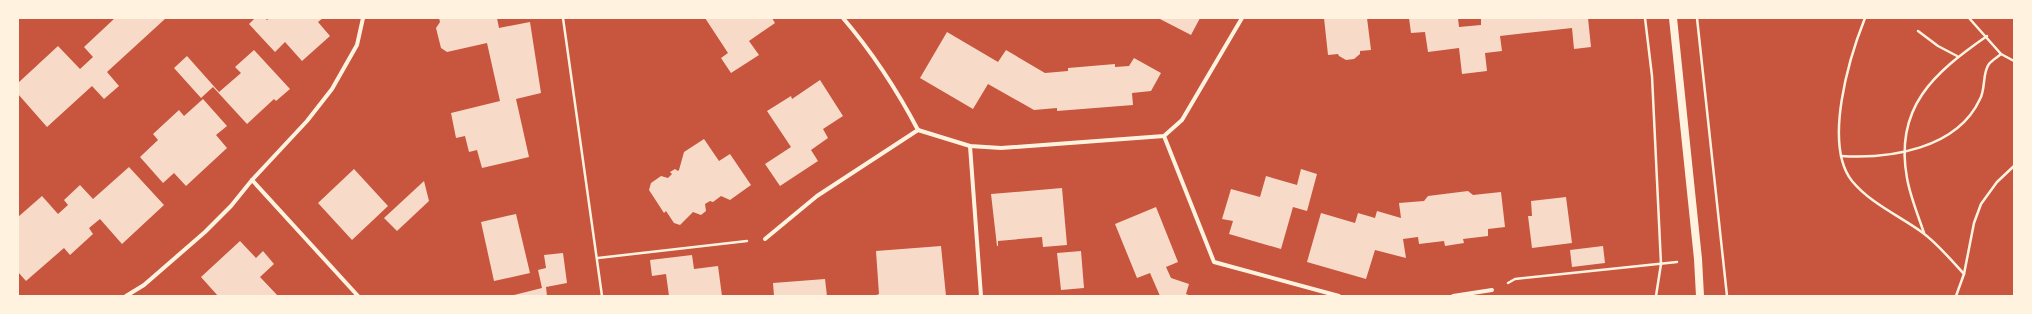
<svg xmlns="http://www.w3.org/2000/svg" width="2032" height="314" font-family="Barlow,sans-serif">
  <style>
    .building { fill: #f7dbc8 }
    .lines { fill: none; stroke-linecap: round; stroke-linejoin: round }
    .path { stroke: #fff3e0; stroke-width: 2.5 }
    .minor { stroke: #fff3e0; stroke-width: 4 }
    .secondary { stroke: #fff3e0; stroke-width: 8 }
  </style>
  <rect width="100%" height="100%" fill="#c8553d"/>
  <g class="building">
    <path d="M115,18h51l-59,54 12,14 -15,13 -12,-13 -45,41 -29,-33v-11l40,-37 22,23 13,-12 -9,-10z"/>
    <path d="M255,18h10l2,2 3,-2h53l-5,4 12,14 -28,25 -17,-19 -10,10 -26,-28z"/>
    <path d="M439,18h58l2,10 31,-6 11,71 -25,6 13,58 -47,11 -5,-18 -8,2 -4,-16 -9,2 -5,-25 49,-12 -13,-58 -40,9 -6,-4 -5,-20 4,-6z"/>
    <path d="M705,18h67l3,5 -26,18 10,14 -28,18 -10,-15 7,-5z"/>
    <path d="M1158,18h42l-9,17z"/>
    <path d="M1324,18h43l4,32 -11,1v3l-6,5 -8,1 -7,-4 -1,-2 -10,1z"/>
    <path d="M1409,18h49l1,9 22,-2v-7h107l3,29 -17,2 -2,-21 -72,8 2,15 -17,2 2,18 -25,3 -3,-26 -31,4 -3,-20 -14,1z"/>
    <path d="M947,32l51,30 8,-12 39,23 23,-2v-3l47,-4v3l14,-1 5,-8 27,15 -10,18 -19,2 1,12 -76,6v-3l-23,2 -46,-26 -15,25 -53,-31z"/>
    <path d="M254,50l36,39 -14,12 -2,-2 -27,25 -34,-37 -12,11 -27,-30 13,-12 32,36 22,-19 -6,-6z"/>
    <path d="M820,80l23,36 -20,13 5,9 -17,12 7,11 -38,25 -15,-22 26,-17 -24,-36 24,-15 1,3z"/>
    <path d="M203,99l24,27 -11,9 11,13 -41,38 -12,-13 -11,10 -23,-26 18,-17 -5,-6 26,-24 5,6z"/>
    <path d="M704,139l15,22 11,-7 21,31 -21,15 -9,-4 -8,6 -3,-1 -5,3 1,7 -5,4 -8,-3 -13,13 -6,-2 -8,-12 -2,2 -15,-23 2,-7 10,-7 7,2 4,-4 -2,-2 5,-3 3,2 1,-1 5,-18z"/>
    <path d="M129,167l35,38 -42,39 -22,-25 -11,9 4,6 -23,21 -6,-7 -38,33 -8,-9v-55l24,-21 16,18 10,-9 -4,-5 16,-15 13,14z"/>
    <path d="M354,169l34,37 -36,34 -34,-37z"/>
    <path d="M1301,169l16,5 -10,37 -14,-4 -12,42 -52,-15 4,-13 -11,-2 9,-30 29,8 6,-21 31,9z"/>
    <path d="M424,181l5,20 -32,30 -13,-13z"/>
    <path d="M1062,188l5,57 -24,2 -1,-10 -44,4v5h-1l-6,-52z"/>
    <path d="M1468,191l5,4 28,-3 4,35 -17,2v7l-25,3 1,4 -19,3 -1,-5 -25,3 -1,-7 -15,2 3,19 -31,-8 -9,29 -59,-17 14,-49 34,10 3,-10 17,5 2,-7 24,7 -2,-15 25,-2 4,-5z"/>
    <path d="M1566,197l6,46 -40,5 -4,-32h4l-1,-15z"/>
    <path d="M1156,207l22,55 -12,5 5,11 18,6 -3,10 5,2h-31l-10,-23 -13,5 -22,-54z"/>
    <path d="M516,214l14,59 -36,8 -13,-59z"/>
    <path d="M240,241l16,17 7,-7 11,13 -14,13 18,19h-60l-17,-19z"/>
    <path d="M941,246l5,50h-72l5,-2 -3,-43z"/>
    <path d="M1603,246l2,17 -33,4 -2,-17z"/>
    <path d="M1081,251l3,37 -23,2 -4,-37z"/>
    <path d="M563,253l4,30 -21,4 1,9h-37l32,-8 -4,-18 8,-2 -2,-13z"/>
    <path d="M692,255l2,14 24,-3 4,30h-53l-3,-22 -14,2 -2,-16z"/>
    <path d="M825,279l2,17h-53l-1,-13z"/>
  </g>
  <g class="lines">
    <g class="path">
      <path d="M563,18l39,278"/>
      <path d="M1645,18l7,58 9,188 -5,32"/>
      <path d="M1697,18l30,278"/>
      <path d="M1865,18c-16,40 -42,126 -13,163 19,23 48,35 71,52 15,11 28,27 41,41"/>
      <path d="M1969,18l32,36 13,7"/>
      <path d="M1918,31l20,15 19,10"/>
      <path d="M1841,156c49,3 116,-7 139,-57 6,-11 2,-26 9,-35 3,-4 9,-7 12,-10"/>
      <path d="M1924,233c-6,-18 -14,-37 -17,-55 -13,-71 27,-105 80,-142"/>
      <path d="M598,258l149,-17"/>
      <path d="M1508,283l7,-4 162,-17"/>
      <path d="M1956,296l8,-22 10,-51 7,-19 16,-22 17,-16"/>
    </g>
    <g class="minor">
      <path d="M918,130l52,16 31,2 163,-12 18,-16 60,-102"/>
      <path d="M1164,136l50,126 125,34"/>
      <path d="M970,146l11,150"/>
      <path d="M252,180l106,116"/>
      <path d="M765,239l52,-43 101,-66c-21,-40 -46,-78 -75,-112"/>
      <path d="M126,296l18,-11 61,-53 26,-26 21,-26 55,-59 25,-32 25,-44 6,-27"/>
      <path d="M1453,296l39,-6"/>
    </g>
    <path class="secondary" d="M1673,18l25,241 2,37"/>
  </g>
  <rect width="2032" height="314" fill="none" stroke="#fff3e0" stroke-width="38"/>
</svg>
